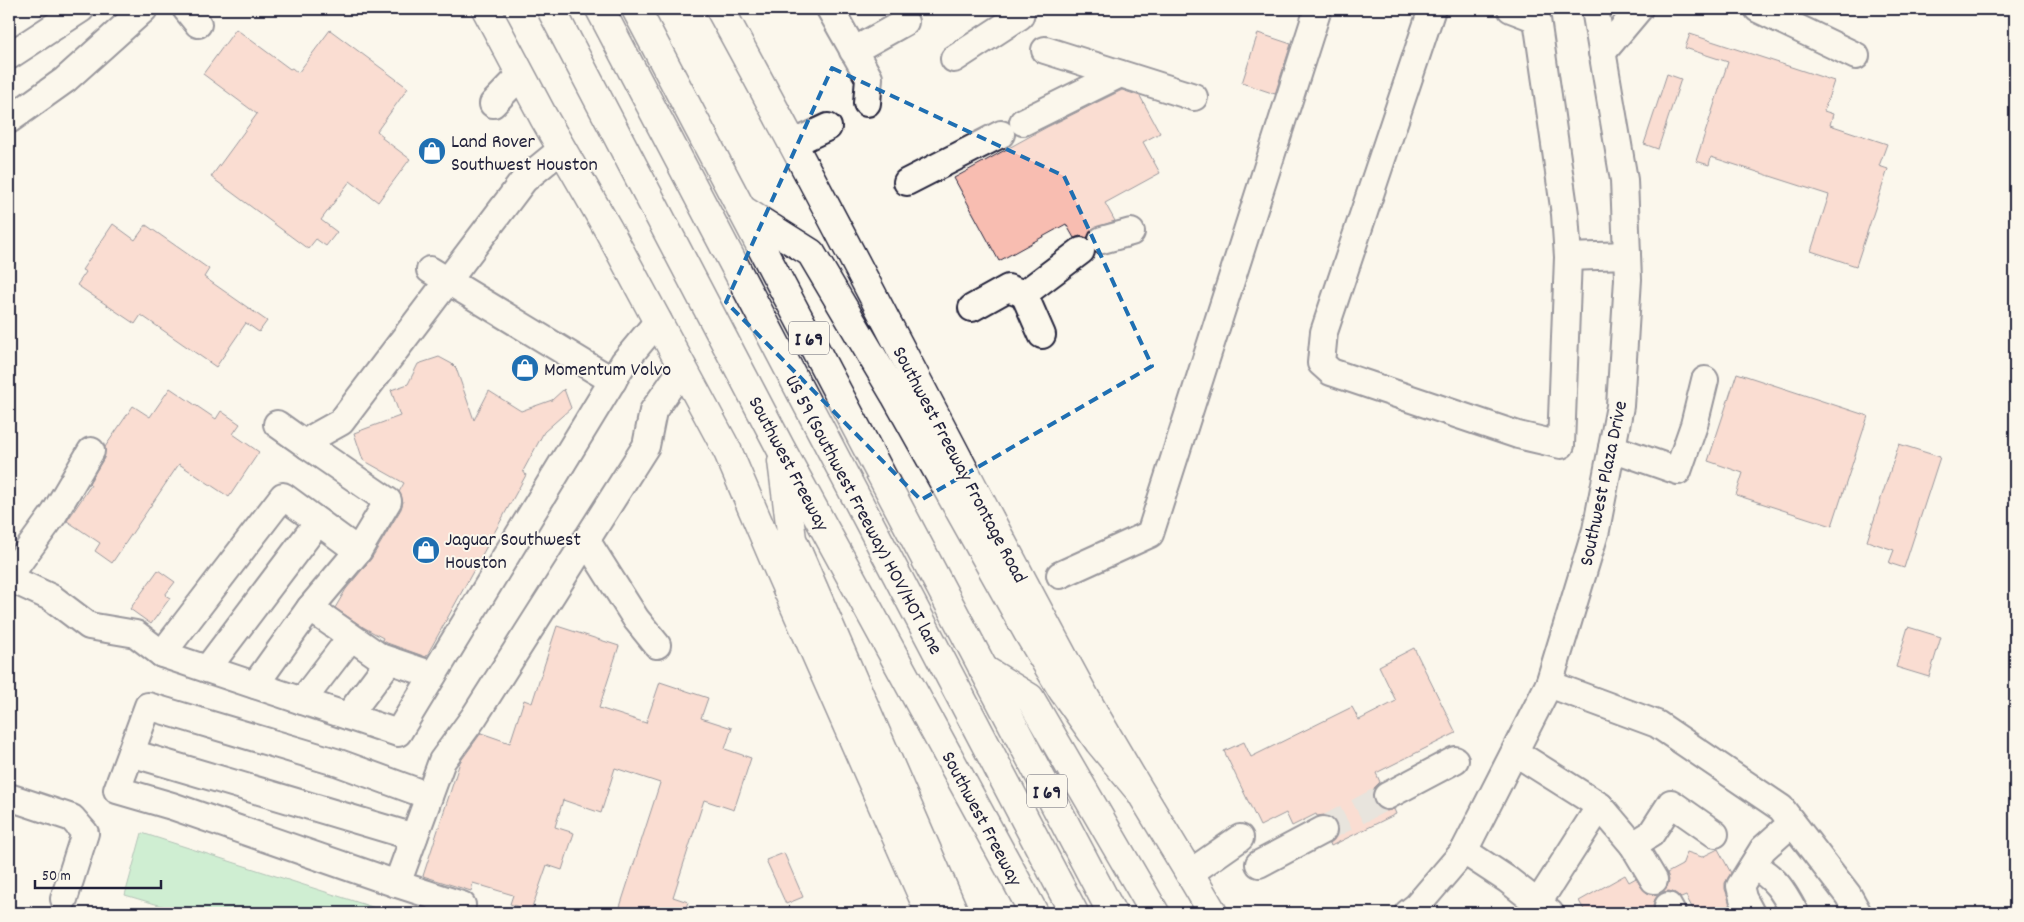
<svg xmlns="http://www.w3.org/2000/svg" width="2024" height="922" font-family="Dekko,sans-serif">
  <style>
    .green { fill: #9ae3b2; stroke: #5e8276 }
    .water { fill: #81d2da; stroke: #5b8c9a }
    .building { fill: #f8bdb1; stroke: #22223b }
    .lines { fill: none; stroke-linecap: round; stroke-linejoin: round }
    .minor-tunnel { stroke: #d0ccc9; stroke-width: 26; stroke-dasharray: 26 13; stroke-linecap: butt }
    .minor-casing { stroke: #22223b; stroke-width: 30 }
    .major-casing { stroke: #22223b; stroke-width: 31 }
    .highway-casing { stroke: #22223b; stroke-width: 31 }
    .minor { stroke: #fbf7ec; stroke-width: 26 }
    .major { stroke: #fbf7ec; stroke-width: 28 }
    .highway { stroke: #fbf7ec; stroke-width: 28 }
    .marked { fill: none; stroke: #1f6fb2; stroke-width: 4; stroke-dasharray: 10 6; stroke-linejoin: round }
    .labels { text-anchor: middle; stroke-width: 4; stroke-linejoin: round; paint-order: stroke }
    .shield { fill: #fbf7ec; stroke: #636270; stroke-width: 1 }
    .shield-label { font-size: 19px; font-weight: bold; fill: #22223b }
    .poi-label { font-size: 20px; fill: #22223b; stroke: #fbf7ec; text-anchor: start }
    .street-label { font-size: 20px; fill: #22223b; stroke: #fbf7ec }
  </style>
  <rect width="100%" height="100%" fill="#fbf7ec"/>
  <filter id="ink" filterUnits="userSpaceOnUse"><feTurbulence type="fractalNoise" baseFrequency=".02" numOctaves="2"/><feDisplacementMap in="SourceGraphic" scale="10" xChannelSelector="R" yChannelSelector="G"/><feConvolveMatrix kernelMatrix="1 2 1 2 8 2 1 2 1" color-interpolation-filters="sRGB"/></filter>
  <g filter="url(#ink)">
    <path class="green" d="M142,833l249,80h-205l-61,-18z"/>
    <path class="water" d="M9,906l58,7h-58z"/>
    <g class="building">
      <path d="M236,29l54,40 2,-1 6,5 32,-43 78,58 -31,43 6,5 -1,2 28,21 -32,43 -28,-21 -29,39 16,12 -11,14 -10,-7 -8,10 -97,-72 46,-63 -54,-40z"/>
      <path d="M1258,33l33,11 -16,50 -33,-11z"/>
      <path d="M1690,34l144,47 -10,30 9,3 -3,11 57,19 -8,22 9,3 -32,97 -45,-15 18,-56 -118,-38 -2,8 -13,-4 32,-99 -43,-14z"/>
      <path d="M1667,74l14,5 -23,70 -14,-5z"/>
      <path d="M1122,90l18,6 20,37 -17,9 17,31 -55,30 10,18 -23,8 -5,9 -7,-2 -6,2 -8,-14 -67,37 -45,-83 93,-51z"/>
      <path d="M113,224l22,16 11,-15 63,44 -5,8 63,44 -8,11 -13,-9 -30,44 -75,-52 -6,9 -58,-39 9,-13 -4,-2z"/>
      <path d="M439,357l13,7 4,4 18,52 15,-29 32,20 31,-11 12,-11 7,19 -27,24 -21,39 3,4 -100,182 -39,-14 -5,-3 1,-2 -20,-11 -28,-19 11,-19 25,-30 30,-50 2,-7 -4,-10 5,-9 -41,-23 -9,-27 46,-17 -9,-26 17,-6 10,-20z"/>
      <path d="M1737,373l131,43 -36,110 -96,-31 7,-22 -35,-12z"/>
      <path d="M170,388l46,31 5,-8 19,13 -7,10 26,18 -30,45 -50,-33 -67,99 -17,-12 5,-8 -33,-22 24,-36 -2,-2 15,-25 1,-11 28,-41 17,11z"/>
      <path d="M1899,444l41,13 -36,111 -15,-5 5,-13 -27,-9z"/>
      <path d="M158,570l17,12 -10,13 5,3 -19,26 -21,-15z"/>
      <path d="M557,626l62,20 -20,62 47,15 14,-41 48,16 -7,20 31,10 -7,21 26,9 -17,52 -30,-10 -31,97 15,5 -4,11h-66l42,-130 -45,-15 -14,45 -38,-13 -8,27 19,6 -12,37 -15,-5 -16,46 -21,-7 3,-9 -40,-12 -2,8 -48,-15 37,-114 21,-29 29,10 14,-43 8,3z"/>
      <path d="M1908,627l33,10 -12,40 -33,-10z"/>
      <path d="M1414,648l42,85 -80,40 4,9 -6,6 -2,8 2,7 5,6 8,2 7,-2 2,5 -65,32 -1,-3 5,-5 3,-7 -2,-8 -5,-5 -7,-3 -7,1 -1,-2 -24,12 -6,-13 -26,13 -36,-75 20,-9 7,15 101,-50 7,13 37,-19 -17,-35z"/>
      <path d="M1718,849l13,24 -6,10v6l9,24h-39l-9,-17 -5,2 -6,-5 -6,-2 -7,1 5,-5 2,-7 -2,-7 15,-8 5,-13 15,5z"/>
      <path d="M784,853l19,44 -17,7 -20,-44z"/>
      <path d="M1625,875l4,7 7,-4 5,9 6,6 7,2 6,-2 -5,6 -2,6 2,8h-69l-7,-12z"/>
    </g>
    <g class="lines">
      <path class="minor-tunnel" d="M1323,830l64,-34"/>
      <defs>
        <g id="minor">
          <path d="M186,9l12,15"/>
          <path d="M830,9l39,69 -2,25"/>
          <path d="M1432,9l-108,323 -3,31 10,9 187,63 43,10 7,-188"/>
          <path d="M1511,9l26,10 28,195 3,43 59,-2"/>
          <path d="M1758,9l98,47"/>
          <path d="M1045,50l149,47"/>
          <path d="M853,51l52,-29"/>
          <path d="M1602,53l37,-44"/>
          <path d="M9,56l72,-47"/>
          <path d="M954,59l66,-43 2,-7"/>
          <path d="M493,104l28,-29"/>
          <path d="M9,120l56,-40 79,-71"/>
          <path d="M1023,122l97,-48"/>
          <path d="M794,143l34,-16"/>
          <path d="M907,182l94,-48"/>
          <path d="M1102,240l29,-8"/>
          <path d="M430,270l183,111"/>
          <path d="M1024,294l18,41"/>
          <path d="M972,308l36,-20 16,6 57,-43"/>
          <path d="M277,424l31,22 6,-9 27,-15 183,-242 38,-31"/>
          <path d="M1612,448l66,23 16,-46 11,-45"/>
          <path d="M586,540l50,79 21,26"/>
          <path d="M358,551l-48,57 70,49 53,18"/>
          <path d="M1060,575l90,-41 168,-525"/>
          <path d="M9,576l45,-62 37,-63"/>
          <path d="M9,578l43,20 37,28 47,8 26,20 236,79 226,-371 34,-41"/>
          <path d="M162,654l121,-158 75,55 30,-50 -80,-55"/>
          <path d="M207,669l111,-147"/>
          <path d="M1549,684l108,40 124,84 67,87 10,18"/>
          <path d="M255,685l55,-77"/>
          <path d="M302,701l49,-64"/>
          <path d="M348,716l42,-56"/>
          <path d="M131,753l283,84"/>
          <path d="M1516,753l84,53 -62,97"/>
          <path d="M1387,796l68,-36"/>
          <path d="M9,797l63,21 13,15 -21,66"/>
          <path d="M1600,806l33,39"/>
          <path d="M1464,851l44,29 42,33"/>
          <path d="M1259,864l64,-34"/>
          <path d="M1753,866c23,12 30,25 42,47"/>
          <path d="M1190,873l50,-35"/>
          <path d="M1654,880l-21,-35 18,-11 20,-31 44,31"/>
          <path d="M397,884l-225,-78 -55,-16 31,-84 191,57 90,33"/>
          <path d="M462,905l-65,-21 45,-123 32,-44 172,-271 7,-35 30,-43"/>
          <path d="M1668,906l4,7"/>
          <path d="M1408,913l9,-7 47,-55 85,-167 47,-154 24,-124 8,-127 -4,-99 -29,-171"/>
          <path d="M1751,913l-8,-15 -3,-12 23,-37 29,-26"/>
        </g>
        <g id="major">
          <path d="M486,9l58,109 64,111 120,223 48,112 154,349"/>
          <path d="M720,9c124,225 238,455 361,681 42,76 89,149 132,223"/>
        </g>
        <g id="highway">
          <path d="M551,9l229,438 254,466"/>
          <path d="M600,9l474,904"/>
          <path d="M636,9l476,904"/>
          <path d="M743,210l68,43 84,142 132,236 36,60 36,51 38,46"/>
          <path d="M782,461l10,78 162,374"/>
          <path d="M983,669l47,29 125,215"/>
        </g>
      </defs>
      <use href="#minor" class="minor-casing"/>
      <use href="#major" class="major-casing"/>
      <use href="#highway" class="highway-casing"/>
      <use href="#minor" class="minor"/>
      <use href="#major" class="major"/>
      <use href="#highway" class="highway"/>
    </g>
  </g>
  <path d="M0 0H2024V922H0ZM832,68l232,108 88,190 -231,134 -195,-198z" fill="#fbf7ec" fill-opacity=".55" fill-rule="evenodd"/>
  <path class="marked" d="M832,68l232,108 88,190 -231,134 -195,-198z"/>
  <defs>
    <symbol id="shop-disc" viewBox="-11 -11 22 22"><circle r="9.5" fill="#1f6fb2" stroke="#fbf7ec"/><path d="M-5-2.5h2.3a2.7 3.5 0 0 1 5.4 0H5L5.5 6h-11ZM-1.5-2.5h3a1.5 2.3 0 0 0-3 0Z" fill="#fff"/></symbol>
  </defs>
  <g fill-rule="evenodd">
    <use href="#shop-disc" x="416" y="135" width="32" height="32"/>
    <use href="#shop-disc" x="509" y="352" width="32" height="32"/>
    <use href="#shop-disc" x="410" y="534" width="32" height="32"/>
  </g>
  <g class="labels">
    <g class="shield">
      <rect x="789" y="321.5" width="40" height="33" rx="4"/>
      <rect x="1027" y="774.5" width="40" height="33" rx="4"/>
    </g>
    <g class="shield-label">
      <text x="809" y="345">I 69</text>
      <text x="1047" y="798">I 69</text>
    </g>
    <g class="poi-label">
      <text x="451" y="147">Land Rover<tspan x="451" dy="23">Southwest Houston</tspan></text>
      <text x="544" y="375">Momentum Volvo</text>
      <text x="445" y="545">Jaguar Southwest<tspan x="445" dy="23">Houston</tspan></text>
    </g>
    <g class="street-label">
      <text transform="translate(790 463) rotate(62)" y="7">Southwest Freeway</text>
      <text transform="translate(961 464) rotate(62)" y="7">Southwest Freeway Frontage Road</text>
      <text transform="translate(1602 483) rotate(-78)" y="7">Southwest Plaza Drive</text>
      <text transform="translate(865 514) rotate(62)" y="7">US 59 (Southwest Freeway) HOV/HOT lane</text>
      <text transform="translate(983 818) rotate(62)" y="7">Southwest Freeway</text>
    </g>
  </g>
  <rect width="2024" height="922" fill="none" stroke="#fbf7ec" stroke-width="30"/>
  <rect x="15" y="15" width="1994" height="892" fill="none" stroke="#22223b" stroke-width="2" filter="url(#ink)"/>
  <path d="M35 880v8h126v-8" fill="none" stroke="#22223b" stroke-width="2.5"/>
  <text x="42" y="880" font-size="15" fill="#22223b" stroke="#fbf7ec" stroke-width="4" paint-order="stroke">50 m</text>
</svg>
